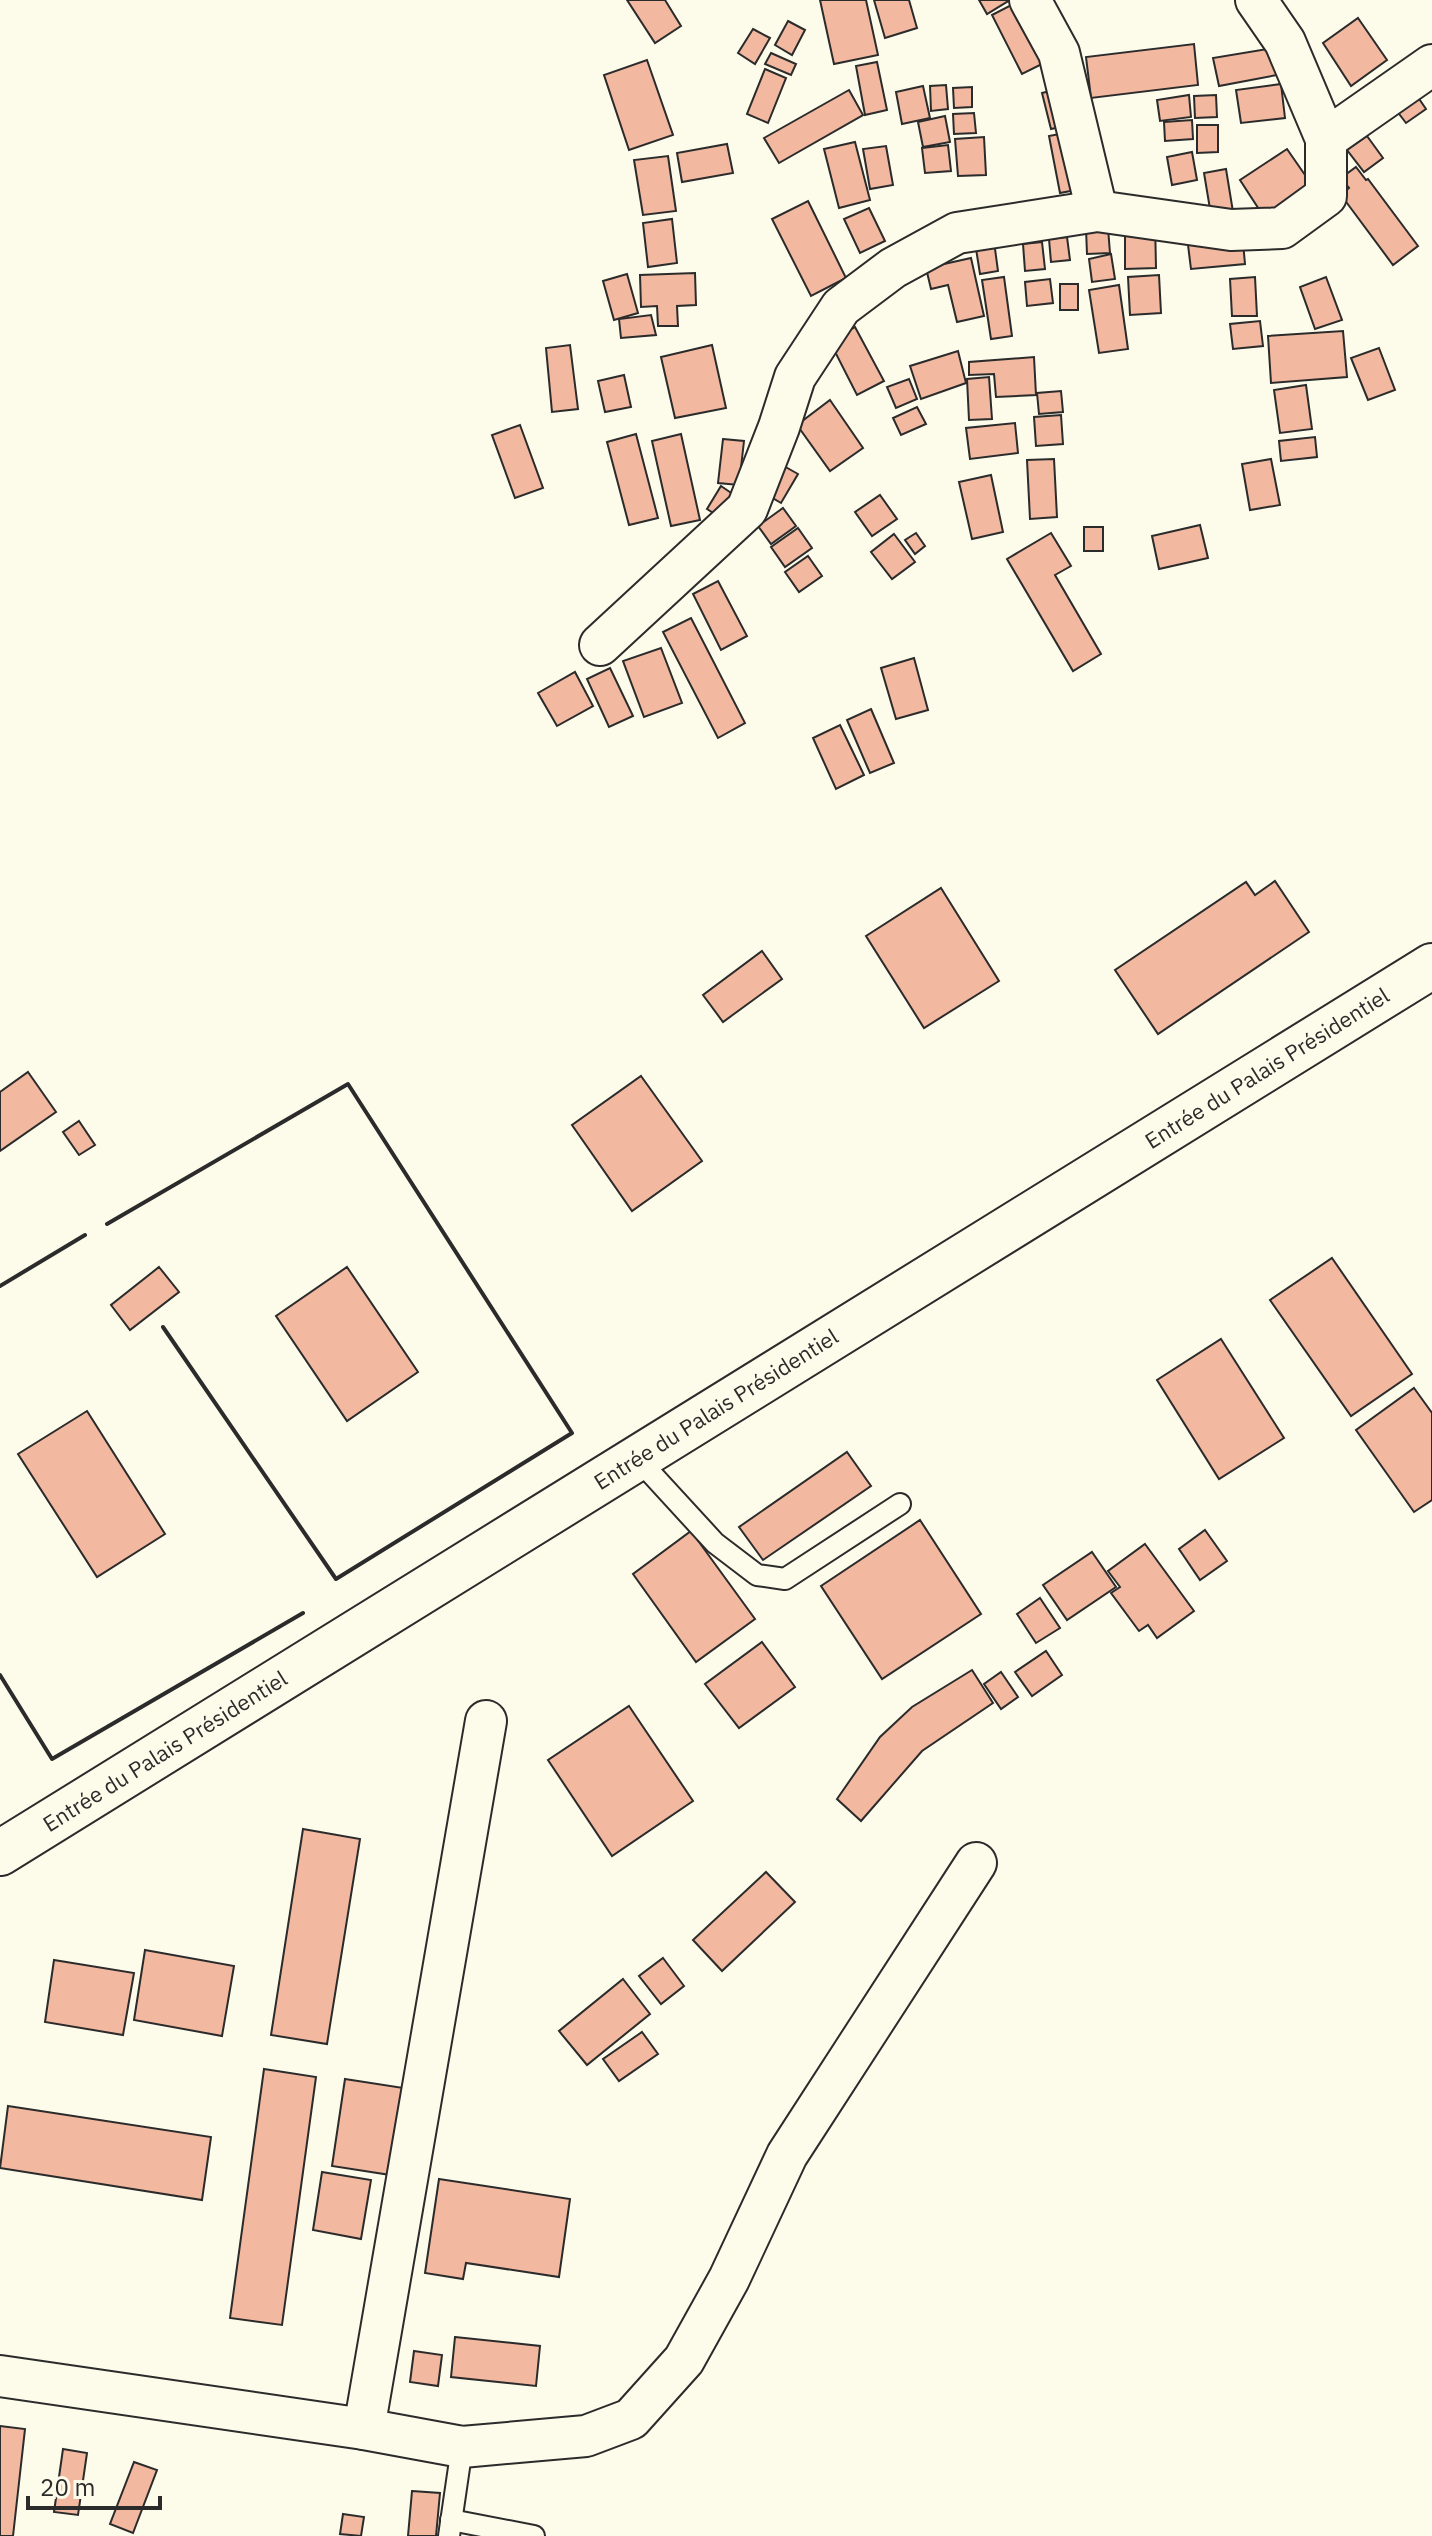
<svg xmlns="http://www.w3.org/2000/svg" width="1432" height="2536" font-family="'IBM Plex Sans',sans-serif">
  <style>
    .building { fill: #f2b8a0; stroke: #2b2b2b; stroke-width: 2 }
    .lines { fill: none; stroke-linecap: round; stroke-linejoin: round }
    .service-casing { stroke: #2b2b2b; stroke-width: 24 }
    .minor-casing { stroke: #2b2b2b; stroke-width: 44 }
    .tertiary-casing { stroke: #2b2b2b; stroke-width: 48 }
    .service { stroke: #fdfbea; stroke-width: 20 }
    .minor { stroke: #fdfbea; stroke-width: 40 }
    .tertiary { stroke: #fdfbea; stroke-width: 44 }
    .wall { stroke: #2b2b2b; stroke-width: 4 }
    .labels { text-anchor: middle; stroke-width: 6; stroke-linejoin: round; paint-order: stroke }
    .street-label { font-size: 22px; fill: #2b2b2b; stroke: #fdfbea }
  </style>
  <rect width="100%" height="100%" fill="#fdfbea"/>
  <g class="building">
    <path d="M627,0h38l16,26 -26,17z"/>
    <path d="M820,0h46l12,55 -44,9z"/>
    <path d="M874,0h35l8,28 -32,10z"/>
    <path d="M979,0h31l-23,14z"/>
    <path d="M1021,0l35,57 -34,17 -30,-59z"/>
    <path d="M1358,18l29,42 -36,26 -28,-43z"/>
    <path d="M788,21l17,9 -13,25 -17,-10z"/>
    <path d="M753,29l17,9 -15,26 -17,-11z"/>
    <path d="M1194,44l4,41 -107,13 -5,-41z"/>
    <path d="M1273,48l4,27 -58,11 -6,-28z"/>
    <path d="M771,53l25,11 -5,11 -26,-11z"/>
    <path d="M647,60l26,75 -44,15 -25,-75z"/>
    <path d="M877,62l10,48 -22,5 -9,-49z"/>
    <path d="M765,69l21,9 -18,45 -21,-9z"/>
    <path d="M1281,84l4,34 -44,5 -5,-33z"/>
    <path d="M946,85l2,24 -17,2 -1,-25z"/>
    <path d="M923,86l7,32 -28,6 -6,-32z"/>
    <path d="M972,87v20l-18,1 -1,-20z"/>
    <path d="M1065,87l9,37 -23,5 -9,-36z"/>
    <path d="M1411,87l15,22 -20,14 -16,-21z"/>
    <path d="M849,90l14,25 -84,48 -15,-25z"/>
    <path d="M1189,95l2,22 -31,4 -3,-21z"/>
    <path d="M1216,95l1,22 -22,1 -1,-22z"/>
    <path d="M974,113l2,20 -22,1 -1,-20z"/>
    <path d="M945,116l5,26 -27,5 -5,-25z"/>
    <path d="M1192,120l1,19 -28,2 -1,-19z"/>
    <path d="M1197,125h21v27l-21,1z"/>
    <path d="M1075,131l11,57 -26,5 -11,-57z"/>
    <path d="M1367,136l16,22 -19,14 -17,-22z"/>
    <path d="M984,137l2,38 -28,1 -3,-37z"/>
    <path d="M855,142l15,58 -31,8 -15,-59z"/>
    <path d="M727,144l6,29 -51,9 -5,-29z"/>
    <path d="M948,145l3,26 -26,2 -3,-25z"/>
    <path d="M886,146l7,39 -23,4 -7,-40z"/>
    <path d="M1287,149l27,39 -48,32 -26,-40z"/>
    <path d="M1192,152l5,28 -25,5 -5,-28z"/>
    <path d="M668,156l8,55 -33,4 -9,-55z"/>
    <path d="M1356,167l10,13 2,-1 50,67 -25,19 -52,-70 8,-7 -8,-10z"/>
    <path d="M1226,169l8,49 -22,3 -8,-48z"/>
    <path d="M808,201l38,77 -35,18 -39,-77z"/>
    <path d="M869,208l16,33 -25,12 -16,-34z"/>
    <path d="M672,219l5,44 -29,4 -5,-44z"/>
    <path d="M1155,220l1,48 -31,1v-48z"/>
    <path d="M1108,228l2,25 -23,1 -1,-25z"/>
    <path d="M1242,231l3,33 -54,5 -4,-32z"/>
    <path d="M993,234l5,37 -18,3 -6,-38z"/>
    <path d="M1067,237l3,23 -19,2 -2,-23z"/>
    <path d="M1042,242l3,27 -20,2 -2,-27z"/>
    <path d="M1111,254l4,25 -23,3 -3,-23z"/>
    <path d="M971,258l13,58 -27,6 -9,-37 -17,4 -5,-21z"/>
    <path d="M695,273l1,32 -19,1 1,20h-20l-1,-20 -16,1 -1,-32z"/>
    <path d="M627,274l11,39 -24,7 -11,-39z"/>
    <path d="M1159,275l2,38 -31,2 -2,-38z"/>
    <path d="M1004,277l8,59 -21,3 -9,-59z"/>
    <path d="M1255,277l2,39h-25l-2,-37z"/>
    <path d="M1326,277l16,43 -27,9 -15,-42z"/>
    <path d="M1050,279l3,24 -26,3 -2,-24z"/>
    <rect x="1060" y="284" width="18" height="26"/>
    <path d="M1119,285l9,64 -29,4 -10,-63z"/>
    <path d="M651,315l5,20 -35,3 -2,-19z"/>
    <path d="M1260,321l3,25 -30,3 -3,-25z"/>
    <path d="M855,327l29,54 -27,14 -28,-55z"/>
    <path d="M1343,331l4,46 -76,6 -3,-47z"/>
    <path d="M570,345l8,64 -26,3 -6,-64z"/>
    <path d="M712,345l14,63 -51,10 -14,-61z"/>
    <path d="M1379,348l16,42 -27,10 -17,-42z"/>
    <path d="M958,351l8,32 -45,16 -11,-33z"/>
    <path d="M1034,357l2,38 -40,2 -2,-23 -25,1v-13z"/>
    <path d="M624,375l7,32 -26,5 -7,-31z"/>
    <path d="M989,377l3,42 -23,1 -2,-41z"/>
    <path d="M909,379l8,20 -21,9 -9,-21z"/>
    <path d="M1306,385l6,44 -32,4 -6,-43z"/>
    <path d="M1061,391l2,21 -24,2 -2,-21z"/>
    <path d="M830,400l33,48 -33,23 -33,-46z"/>
    <path d="M917,407l9,17 -25,11 -8,-17z"/>
    <path d="M1061,415l2,29 -27,2 -2,-29z"/>
    <path d="M1015,423l3,30 -48,6 -4,-31z"/>
    <path d="M520,425l23,63 -28,10 -23,-63z"/>
    <path d="M636,434l22,84 -29,7 -22,-83z"/>
    <path d="M681,434l19,86 -29,6 -19,-85z"/>
    <path d="M1315,437l2,20 -36,4 -2,-20z"/>
    <path d="M723,439l21,2 -5,44 -21,-2z"/>
    <path d="M1054,459l3,58 -27,2 -3,-59z"/>
    <path d="M1271,459l9,46 -30,5 -8,-46z"/>
    <path d="M775,461l23,13 -17,29 -22,-13z"/>
    <path d="M991,475l12,57 -31,7 -13,-57z"/>
    <path d="M721,486l19,13 -14,22 -19,-12z"/>
    <path d="M880,495l17,24 -25,17 -17,-24z"/>
    <path d="M783,508l13,18 -25,18 -13,-18z"/>
    <path d="M1200,525l8,33 -49,11 -7,-33z"/>
    <rect x="1084" y="527" width="19" height="24"/>
    <path d="M798,528l14,20 -27,19 -14,-20z"/>
    <path d="M916,533l9,13 -10,8 -10,-14z"/>
    <path d="M1051,533l20,33 -16,9 46,79 -28,17 -66,-112z"/>
    <path d="M894,534l21,28 -23,17 -21,-27z"/>
    <path d="M808,556l14,20 -23,16 -14,-20z"/>
    <path d="M718,581l29,55 -26,14 -28,-56z"/>
    <path d="M691,618l54,105 -27,15 -55,-106z"/>
    <path d="M661,648l21,55 -38,14 -21,-56z"/>
    <path d="M914,658l14,52 -32,9 -15,-51z"/>
    <path d="M610,668l23,48 -24,11 -22,-48z"/>
    <path d="M575,672l18,34 -36,20 -19,-33z"/>
    <path d="M871,709l23,54 -24,10 -23,-53z"/>
    <path d="M840,725l24,50 -28,14 -23,-51z"/>
    <path d="M1275,881l34,51 -151,102 -43,-64 131,-88 9,13z"/>
    <path d="M941,888l58,93 -75,47 -58,-92z"/>
    <path d="M762,951l20,28 -59,43 -20,-27z"/>
    <path d="M28,1072l28,40 -56,39v-59z"/>
    <path d="M641,1076l61,85 -70,50 -60,-86z"/>
    <path d="M79,1121l16,24 -16,10 -16,-23z"/>
    <path d="M1332,1258l80,116 -61,42 -81,-116z"/>
    <path d="M159,1267l20,25 -49,38 -19,-25z"/>
    <path d="M347,1267l71,105 -71,49 -71,-105z"/>
    <path d="M1221,1339l63,99 -65,41 -62,-99z"/>
    <path d="M1414,1388l18,25v87l-18,12 -58,-82z"/>
    <path d="M87,1411l78,123 -68,43 -79,-123z"/>
    <path d="M847,1452l24,34 -108,74 -24,-33z"/>
    <path d="M920,1520l61,94 -99,65 -61,-93z"/>
    <path d="M1205,1530l22,31 -27,19 -21,-31z"/>
    <path d="M691,1531l64,88 -59,43 -63,-88z"/>
    <path d="M1145,1544l49,67 -37,27 -9,-13 -9,6 -28,-38 9,-6 -12,-16z"/>
    <path d="M1092,1552l24,35 -49,33 -24,-35z"/>
    <path d="M1040,1598l20,30 -24,15 -19,-29z"/>
    <path d="M762,1642l33,45 -56,41 -34,-44z"/>
    <path d="M1046,1651l16,24 -30,21 -17,-24z"/>
    <path d="M972,1670l21,33 -71,48 -61,70 -24,-22 43,-62 32,-30z"/>
    <path d="M1001,1672l17,25 -17,12 -17,-25z"/>
    <path d="M629,1706l64,95 -81,55 -64,-96z"/>
    <path d="M303,1829l57,10 -33,205 -56,-9z"/>
    <path d="M766,1872l29,30 -73,69 -29,-31z"/>
    <path d="M145,1950l89,16 -12,70 -88,-16z"/>
    <path d="M663,1958l21,28 -23,18 -22,-28z"/>
    <path d="M54,1960l80,13 -11,62 -78,-13z"/>
    <path d="M623,1979l27,35 -63,51 -28,-34z"/>
    <path d="M642,2032l16,22 -39,27 -16,-22z"/>
    <path d="M264,2069l52,8 -34,248 -52,-7z"/>
    <path d="M345,2079l65,10 -13,87 -65,-10z"/>
    <path d="M8,2106l203,31 -9,63 -202,-32z"/>
    <path d="M322,2172l49,8 -10,59 -48,-9z"/>
    <path d="M439,2179l131,20 -11,78 -93,-14 -3,16 -38,-6z"/>
    <path d="M455,2337l85,9 -4,40 -85,-9z"/>
    <path d="M414,2351l28,4 -4,31 -28,-4z"/>
    <path d="M0,2426l25,3 -12,107h-13z"/>
    <path d="M63,2449l24,4 -9,62 -24,-3z"/>
    <path d="M134,2462l23,8 -24,63 -23,-9z"/>
    <path d="M412,2491l28,2 -4,43h-28z"/>
    <path d="M343,2514l21,3 -3,19 -21,-2z"/>
  </g>
  <g class="lines">
    <defs>
      <g id="service">
        <path d="M637,1458l78,85 42,32 28,4 115,-75"/>
        <path d="M451,2520l83,16"/>
        <path d="M449,2536l13,-89"/>
      </g>
      <g id="minor">
        <path d="M1030,0l29,53 38,158"/>
        <path d="M1326,139l106,-74"/>
        <path d="M600,645l147,-136 32,-82 16,-50 46,-70 52,-39 64,-35 140,-22 134,19 51,-2 44,-32v-57l-41,-97 -29,-42"/>
        <path d="M0,2376l364,53 98,18 124,-11 45,-17 53,-59 45,-81 58,-124 189,-292"/>
        <path d="M364,2429l122,-708"/>
      </g>
      <path id="tertiary" d="M0,1853l1432,-887"/>
    </defs>
    <use href="#service" class="service-casing"/>
    <use href="#minor" class="minor-casing"/>
    <use href="#tertiary" class="tertiary-casing"/>
    <use href="#service" class="service"/>
    <use href="#minor" class="minor"/>
    <use href="#tertiary" class="tertiary"/>
    <g class="wall">
      <path d="M107,1224l241,-140 224,349 -236,146 -173,-252"/>
      <path d="M0,1286l85,-51"/>
      <path d="M0,1675l52,84 251,-146"/>
    </g>
  </g>
  <g class="labels">
    <g class="street-label">
      <text transform="translate(1267 1068) rotate(-32)" y="8">Entrée du Palais Présidentiel</text>
      <text transform="translate(716 1409) rotate(-32)" y="8">Entrée du Palais Présidentiel</text>
      <text transform="translate(165 1751) rotate(-32)" y="8">Entrée du Palais Présidentiel</text>
    </g>
  </g>
  <path d="M28 2496v12h132v-12" fill="none" stroke="#2b2b2b" stroke-width="4"/>
  <text x="40" y="2496" font-size="24" fill="#2b2b2b" stroke="#fdfbea" stroke-width="6" paint-order="stroke">20 m</text>
</svg>
